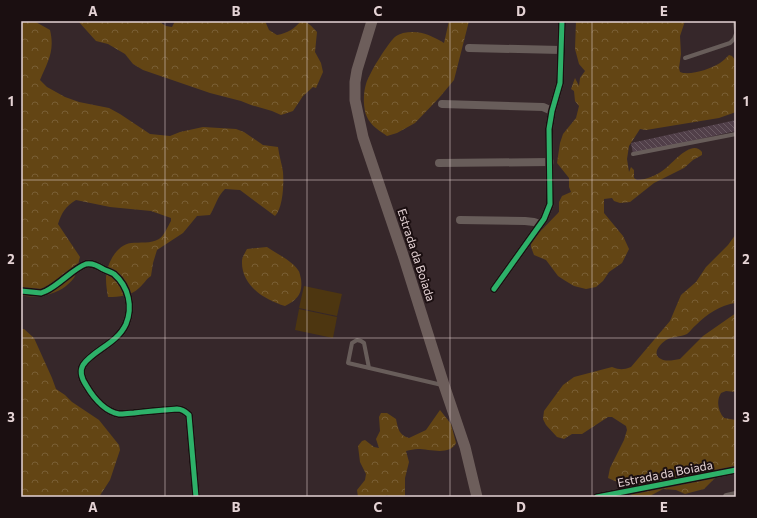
<svg xmlns="http://www.w3.org/2000/svg" width="757" height="518" font-family="Commissioner,sans-serif">
  <style>
    .green { fill: #4d3610 }
    .forest { fill: url(#forest-crowns) }
    .building { fill: url(#building-back-hatch) }
    .lines { fill: none; stroke-linecap: round; stroke-linejoin: round }
    .lane { stroke: #685d5a; stroke-width: 4 }
    .street { stroke: #685d5a; stroke-width: 8 }
    .secondary { stroke: #6d5e5b; stroke-width: 11 }
    .cycleway-casing { stroke: #1b0f11; stroke-width: 8 }
    .cycleway { stroke: #2db169; stroke-width: 5 }
    .grid { fill: none; stroke: #e5d3d5; stroke-width: 1; stroke-opacity: 0.55 }
    .labels { text-anchor: middle; stroke-width: 4; stroke-linejoin: round; paint-order: stroke }
    .street-label { font-size: 12px; fill: #e5d3d5; stroke: #1b0f11 }
    .neatline { fill: none; stroke: #e5d3d5; stroke-width: 1.5 }
    .grid-label { font-size: 13px; text-anchor: middle; font-weight: bold; fill: #e5d3d5 }
  </style>
  <defs>
    <pattern id="forest-crowns" width="20" height="18" patternUnits="userSpaceOnUse"><rect width="20" height="18" fill="#634514"/><path d="M2 6a3 3 0 1 1 6 0M12 15a3 3 0 1 1 6 0" fill="none" stroke="#795f35"/></pattern>
    <pattern id="building-back-hatch" width="6" height="6" patternUnits="userSpaceOnUse"><rect width="6" height="6" fill="#513f49"/><path d="M-1 5l2 2M0 0l6 6M5-1l2 2" fill="none" stroke="#6a5a62"/></pattern>
  </defs>
  <rect width="100%" height="100%" fill="#36272a"/>
  <g class="green">
    <path d="M304,286l38,8 -5,22 -38,-8z"/>
    <path d="M299,309l38,8 -4,21 -38,-8z"/>
  </g>
  <g class="forest">
    <path d="M21,21h13l16,9c5,21 -2,31 -10,50l7,7 18,10 14,5 30,6 11,6 30,20 20,2 10,-4 23,-5 33,2 8,3 19,13 15,2c1,9 4,17 5,25 1,12 0,36 -8,44l-35,-26 -15,-1c-8,8 -9,16 -15,26l-13,1 -14,17 -26,17 -4,13 -2,13c-5,3 -7,8 -12,12 -8,8 -20,9 -31,9 -1,-6 -2,-12 -2,-18 0,-14 10,-34 25,-36 9,-1 20,1 28,-4 5,-3 9,-13 12,-18v-3l-20,-7 -41,-4 -34,-7c-11,7 -14,12 -18,24l22,33c-2,6 -2,13 -5,19 -10,17 -36,24 -54,19z"/>
    <path d="M78,21h80l8,5 6,1 3,-6h90l4,9 8,5c11,-2 17,-6 24,-14 7,0 11,6 16,11l-2,20 6,11 2,9 -7,16 -3,-1 -10,9 -10,15 -12,4 -9,-4 -21,-6 -10,-4 -31,-8 -67,-23 -10,-6 -8,-10 -17,-10 -12,-3z"/>
    <path d="M449,21h20l-15,59 -15,18 -24,25 -18,10 -10,3c-7,-5 -16,-10 -20,-19 -4,-8 -4,-24 -1,-33 4,-12 19,-36 27,-45 2,-3 7,-5 10,-6 17,-3 27,2 41,10z"/>
    <path d="M576,21h109l-5,15 1,18 -2,14 1,4c9,4 31,-3 40,-9 3,-2 6,-5 9,-8l3,1 4,5v51l-17,6 -73,12 -6,-1 -11,17 -2,13 2,13 2,-5 3,3v8l3,2c10,0 22,-6 29,-12 8,-6 26,-29 36,-16v3l-9,5 -9,8 -30,15 -24,19 -10,1 -6,-2 -2,-3 -8,1v14l19,23 6,13 -7,14 -13,9 -6,9 -7,6 -10,2 -12,-3 -10,-6 -6,-4 -12,-16 -12,-5 -3,-8v-6l28,-29v-10l3,-6 9,-4 -2,-5v-9l-12,-15 3,-20 3,-9 13,-16 3,-12 -4,-5 -1,-10 -3,-2 4,-11 4,8 1,-8 5,-7 -6,-7 -4,-15z"/>
    <path d="M736,234v69c-16,2 -29,11 -40,22 -3,2 -6,7 -9,9 -7,3 -14,2 -21,6 -6,4 -15,14 -5,19 5,3 13,1 19,0l23,-23 33,-23v79l-10,-1 -5,2c-5,8 -3,18 3,25l12,2v53l-21,5 -11,11 -19,5 -9,-4 -13,-1 -15,8 -16,-1 -6,-5 -4,-7 -14,-6 2,-10 14,-28 3,-10 -1,-4 -14,-9h-4l-26,17h-10l-8,5 -7,-2 -11,-12 -3,-6 1,-8 19,-26 11,-8 38,-10c8,3 11,3 19,0l39,-46 11,-26 15,-13 10,-15 22,-22z"/>
    <path d="M267,247c10,7 24,13 31,23 2,2 2,6 3,9 2,15 -4,21 -16,27 -21,-6 -44,-21 -43,-45 0,-4 3,-8 5,-12z"/>
    <path d="M21,329h3l10,9 18,40 4,11 9,6 7,7 27,18 20,25 1,5 -10,30 -11,17h-78z"/>
    <path d="M440,410l11,14 5,19c-6,13 -27,6 -38,6 -4,0 -8,1 -12,2l3,11 -4,16v19h-16l-2,-2 -3,2h-26l-1,-7 8,-10 1,-6 -6,-12 -2,-16 4,-5 3,-1 9,7 5,1 -3,-9 4,-8 -1,-14 2,-4h6l9,6c2,10 3,16 13,19l17,-8z"/>
  </g>
  <path class="building" d="M736,120v11l-103,23 -2,-11z"/>
  <g class="lines">
    <g class="lane">
      <path d="M735,21l1,10"/>
      <path d="M685,58l45,-15 4,-4 2,-5"/>
      <path d="M633,154l103,-20"/>
      <path d="M369,368l-5,-25 -3,-2 -4,-1 -5,3 -4,20 94,22"/>
    </g>
    <g class="street">
      <path d="M469,48l92,2"/>
      <path d="M442,104l101,3 9,4"/>
      <path d="M439,163l111,-1"/>
      <path d="M460,220l65,1 9,1 6,2"/>
      <path d="M494,289l50,-70 6,-15 -1,-75 3,-18 8,-28 2,-62"/>
      <path d="M21,291l20,2 5,-2c13,-6 28,-23 40,-27 7,-1 12,2 17,5 4,2 8,3 11,5 15,13 19,33 12,50 -9,20 -33,26 -43,41 -4,7 -1,14 3,20 7,12 17,26 33,29 5,0 11,-1 15,-1 14,-2 29,-3 43,-4 5,0 8,2 12,6l7,82"/>
      <path d="M597,497l139,-27"/>
      <path d="M727,497l9,-2"/>
    </g>
    <path class="secondary" d="M372,21l-15,49 -2,12v18l8,37 40,118 41,130 21,62 12,50"/>
    <defs>
      <g id="cycleway">
        <path d="M494,289l50,-70 6,-15 -1,-75 3,-18 8,-28 2,-62"/>
        <path d="M21,291l20,2 5,-2c13,-6 28,-23 40,-27 7,-1 12,2 17,5 4,2 8,3 11,5 15,13 19,33 12,50 -9,20 -33,26 -43,41 -4,7 -1,14 3,20 7,12 17,26 33,29 5,0 11,-1 15,-1 14,-2 29,-3 43,-4 5,0 8,2 12,6l7,82"/>
        <path d="M597,497l139,-27"/>
      </g>
    </defs>
    <use href="#cycleway" class="cycleway-casing"/>
    <use href="#cycleway" class="cycleway"/>
  </g>
  <path class="grid" d="M165,21v476M307,21v476M450,21v476M592,21v476M21,180h715M21,338h715"/>
  <g class="labels">
    <g class="street-label">
      <text transform="translate(416 255) rotate(72)" y="4">Estrada da Boiada</text>
      <text transform="translate(665 474) rotate(-11)" y="4">Estrada da Boiada</text>
    </g>
  </g>
  <rect width="757" height="518" fill="none" stroke="#1b0f11" stroke-width="44"/>
  <rect x="22" y="22" width="713" height="474" class="neatline"/>
  <g class="grid-label">
    <text x="93" y="16">A</text>
    <text x="236" y="16">B</text>
    <text x="378" y="16">C</text>
    <text x="521" y="16">D</text>
    <text x="664" y="16">E</text>
    <text x="11" y="106">1</text>
    <text x="746" y="106">1</text>
    <text x="11" y="264">2</text>
    <text x="746" y="264">2</text>
    <text x="11" y="422">3</text>
    <text x="746" y="422">3</text>
    <text x="93" y="512">A</text>
    <text x="236" y="512">B</text>
    <text x="378" y="512">C</text>
    <text x="521" y="512">D</text>
    <text x="664" y="512">E</text>
  </g>
</svg>
